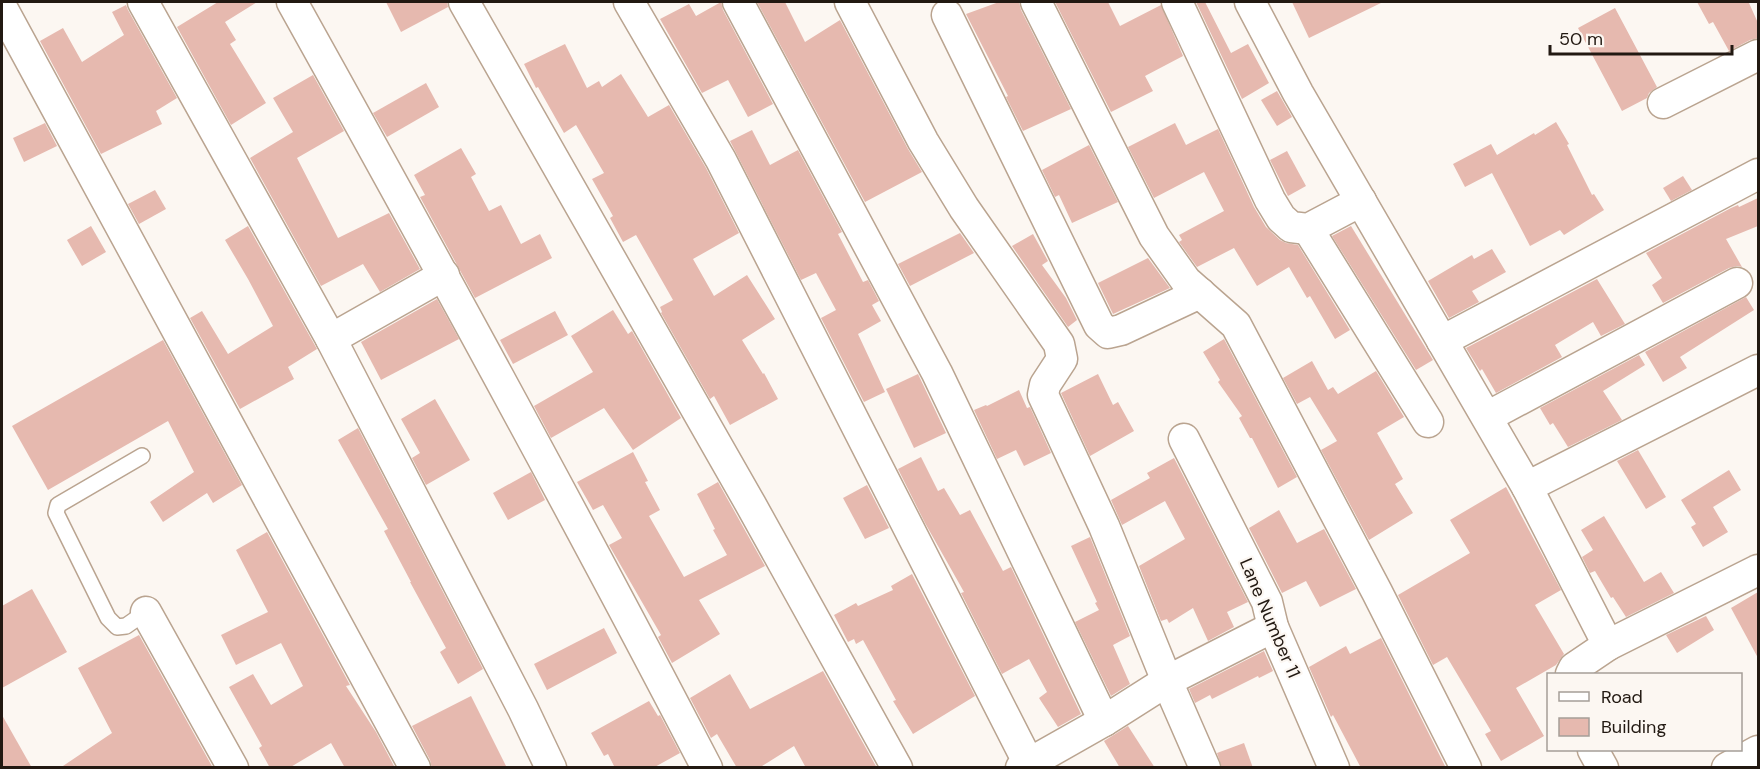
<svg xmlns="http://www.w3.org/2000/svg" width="1760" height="769" font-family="'DM Sans',sans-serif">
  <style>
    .building { fill: #e6b9af }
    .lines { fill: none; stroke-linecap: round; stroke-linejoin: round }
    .service-casing { stroke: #baa490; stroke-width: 18 }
    .minor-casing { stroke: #baa490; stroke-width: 33 }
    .service { stroke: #fff; stroke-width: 15 }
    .minor { stroke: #fff; stroke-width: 30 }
    .labels { text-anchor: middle; stroke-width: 4.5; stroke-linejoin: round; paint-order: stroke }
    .street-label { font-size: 18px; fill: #221912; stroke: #fcf7f2 }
  </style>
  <rect width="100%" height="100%" fill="#fcf7f2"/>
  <g class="building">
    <path d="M218,2h39l-32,20 11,18 -6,4 36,59 -35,22 -54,-98z"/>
    <path d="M386,2h61l1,5 -47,25z"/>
    <path d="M721,2l2,8 50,94 -25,13 -20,-37 -26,13 -42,-74 29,-15 7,12z"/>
    <path d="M757,2h28l20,40 35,-22 68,129 14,23 -57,30z"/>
    <path d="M999,2h20l2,8 50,99 -48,22 -17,-34 2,-1 -42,-82z"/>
    <path d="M1055,2h53l12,24 41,-21 22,51 -38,20 8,15 -42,21z"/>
    <path d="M1196,2h9l26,51 17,-9 21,39 -27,16z"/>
    <path d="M1292,2h91l-74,36z"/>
    <path d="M1697,2h55l-3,1 9,20v15l-8,2 -21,11 -16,-29 -4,2z"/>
    <path d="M126,5l2,5 49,88 -21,13 6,13 -61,30 -61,-113 23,-13 19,34 42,-27 -12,-23z"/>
    <path d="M1615,8l42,79 -8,6 -2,5 -25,13 -44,-83z"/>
    <path d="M565,44l22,44 12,-7 3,6 19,-13 27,43 21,-12 37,63 33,65 -46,26 21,37 33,-21 28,44 -33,21 21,34 1,-1 14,26 -48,26 -16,-29 -4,3 -49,-86 1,-1 -2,-5 13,-7 -37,-65 -13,7 -13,-24 3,-2 -21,-37 12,-6 -28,-48 -12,8 -26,-46 -2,1 -12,-24z"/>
    <path d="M313,75l31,56 -47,27 41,80 51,-25 31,56 -40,23 -17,-28 -42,22 -71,-128 43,-26 -20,-34z"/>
    <path d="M426,83l13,24 -52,30 -14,-24z"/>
    <path d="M1277,91l15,26 -15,9 -16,-26z"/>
    <path d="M1556,122l13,22 -2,1 25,50 2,-1 10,16 -40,25 -4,-5 -30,16 -38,-73 -27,14 -12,-23 38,-20 6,11 37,-22 1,2z"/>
    <path d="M45,123l12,23 -33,16 -11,-24z"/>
    <path d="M1175,123l11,22 32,-16 36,78 12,20 14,13 6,3 12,2 52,85 -15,9 -25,-43 -3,2 -18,-31 -32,19 -23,-38 -37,19 -18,-25 3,-2 -3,-5 45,-24 -20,-39 -50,26 -26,-51z"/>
    <path d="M752,130l18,35 28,-15 44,82 -4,2 25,48 5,-2 11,21 -7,4 9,16 -23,13 27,58 -21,10 -43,-84 15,-8 -20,-37 -15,7 -71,-139z"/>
    <path d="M1089,145l29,57 -46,21 -13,-28 -4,2 -13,-27z"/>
    <path d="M461,148l15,26 -5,3 18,34 12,-6 20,39 19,-10 12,24 -77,40 -55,-101 5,-2 -11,-20z"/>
    <path d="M1287,151l19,35 -18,10 -18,-36z"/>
    <path d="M1683,176l9,14 -21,11 -8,-13z"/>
    <path d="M155,190l11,19 -27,15 -11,-20z"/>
    <path d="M1758,198v28l-32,13 16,28 -5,-1 -8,2 -66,35 -11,-18 10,-7 -16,-25 85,-45 7,-3 1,2z"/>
    <path d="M91,226l15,26 -24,14 -15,-26z"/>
    <path d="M248,226l69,123 -29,18 6,12 -54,30 -50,-91 12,-7 26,43 45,-28 -25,-47 -23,-39z"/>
    <path d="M1351,226l82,134 -17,10 -84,-134z"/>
    <path d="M960,233l14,20 -64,33 -12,-22z"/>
    <path d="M1033,234l15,27 -6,4 24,33 11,22 -9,7 -56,-81z"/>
    <path d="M1492,249l14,23 -34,19 7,11 -30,16 -21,-37 44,-26 2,4z"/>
    <path d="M1148,258l22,30 -57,26 -15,-31z"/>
    <path d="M1597,279l28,45 -24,12 -8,-14 -38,23 7,12 -66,36 -14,-24 -2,2 -14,-23z"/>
    <path d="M1746,297l8,13 -74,47 7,11 -24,14 -18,-30z"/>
    <path d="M437,299l22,40 -78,41 -20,-38z"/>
    <path d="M613,310l15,24 4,-3 49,87 -48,32 -29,-42 -53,30 -17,-32 59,-34 -22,-36z"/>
    <path d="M555,311l13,24 -55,29 -13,-24z"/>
    <path d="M1224,339l73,138 -19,11 -26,-50h-2l-11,-20 3,-2 -24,-34 2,-2 -17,-28z"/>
    <path d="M163,340l79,145 -29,18 -6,-10 -44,29 -13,-20 44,-30 -26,-51 -120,69 -36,-64z"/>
    <path d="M1639,355l6,10 -42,26 19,29 -54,27 -15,-24 -3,2 -10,-17z"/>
    <path d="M1312,361l16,29 5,-3 5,7 38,-23 28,46 -27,16 26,46 -8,5 18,29 -44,27 -48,-90 16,-9 -27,-44 -13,7 -14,-26z"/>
    <path d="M918,374l28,59 -32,15 -28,-59z"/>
    <path d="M1098,374l15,31 5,-3 16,29 -44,25 -29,-63z"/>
    <path d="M1019,390l8,18 3,-1 21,46 -27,13 -8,-16 -19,9 -23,-49 12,-5 1,1z"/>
    <path d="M435,399l35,61 -44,25 -14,-27 8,-5 -19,-34z"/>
    <path d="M358,428l125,241 -25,15 -18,-32 6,-4 -36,-66h1l-27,-51 4,-2 -50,-89z"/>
    <path d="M1638,450l28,47 -20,12 -29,-48z"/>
    <path d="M633,452l15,29 -3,1 15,28 -11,6 35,61 43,-22 -14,-25 2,-1 -18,-35 21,-12 47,84 -66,34 21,34 -48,29 -14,-26 3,-2 -52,-90 13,-7 -19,-33 -10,5 -16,-28z"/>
    <path d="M921,457l17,34 6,-3 16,27 10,-5 33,61 8,-4 70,147 -23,13 -19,-29 8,-6 -18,-33 -27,15 -41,-81 3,-1 -39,-69 -27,-54z"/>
    <path d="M1174,458l74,144 -21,10 7,15 -26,14 -15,-33 -24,15 -2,-4 -6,2 -22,-55 46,-27 -20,-38 -43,24 -11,-25 39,-22 -3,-5z"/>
    <path d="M1729,470l12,20 -28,17 15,25 -25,15 -12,-20 5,-3 -15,-24z"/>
    <path d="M531,472l14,28 -37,20 -15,-27z"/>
    <path d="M867,485l22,43 -24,11 -22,-41z"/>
    <path d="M1506,487l55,103 -26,15 29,49 -8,11 -40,23 28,48 -43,25 -16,-27 6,-3 -44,-74 -14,8 -35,-70 72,-42 -20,-33z"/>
    <path d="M1279,510l18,33 27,-14 32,60 -36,18 -14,-26 -24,12 -33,-65z"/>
    <path d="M1604,516l40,66 17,-10 13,21 -48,24 -13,-20 -2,1 -16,-27 -5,2 -8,-16 11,-7 -12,-20z"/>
    <path d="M267,532l83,153 -4,1 30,46 18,34 -3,2h-46l-14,-25 -42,25h-19l-11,-20 3,-2 -33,-59 24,-13 18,31 32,-19 -22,-43 -45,22 -15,-30 47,-23 -32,-62z"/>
    <path d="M1090,537l40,99 -17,9 17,39 -19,12 -36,-74 24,-12 -4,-7 2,-1 -26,-56z"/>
    <path d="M912,574l63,122 -62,38 -20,-33 3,-1 -33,-60 -7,4 -2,-5 -6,3 -14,-27 22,-12 2,3 35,-16 -2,-4z"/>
    <path d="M32,589l35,63 -65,36v-82z"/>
    <path d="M1758,592v66l-27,-50z"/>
    <path d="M1706,616l8,14 -37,23 -11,-18z"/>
    <path d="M604,628l13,25 -70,37 -13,-26z"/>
    <path d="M139,635l74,133h-153l52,-35 -34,-65z"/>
    <path d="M1381,638l65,130h-85l-28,-53 -2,2 -22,-50 37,-21 4,8z"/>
    <path d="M1264,651l9,20 -14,7 -1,-2 -46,23 -2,-4 -15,8 -6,-14z"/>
    <path d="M823,671l54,97h-71l-12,-22 -35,22h-22l-20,-34 -6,4 -21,-40 40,-24 20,35z"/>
    <path d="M471,696l36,72h-75l-2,-8 -18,-34z"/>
    <path d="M649,701l9,15 2,-1 20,38 -27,15h-38l-7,-14 -4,2 -13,-23z"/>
    <path d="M2,715l30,53h-30z"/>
    <path d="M1128,726l27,42h-35l-16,-27z"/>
    <path d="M1244,743l9,25h-31l-5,-15z"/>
  </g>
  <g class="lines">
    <defs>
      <path id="service" d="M142,456l-84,49 -2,8 52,105 9,9 9,-1 20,-14"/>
      <g id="minor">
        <path d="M143,2l188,337 192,370 28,59"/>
        <path d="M292,2c141,253 281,508 415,766"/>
        <path d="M464,2l287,503 146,263"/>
        <path d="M629,2l92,158 310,608"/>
        <path d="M738,2l199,371 167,348"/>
        <path d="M850,2l73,139 41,67 95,136 3,15 -17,26 -2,10 61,131 63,155 38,87"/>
        <path d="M1036,2l118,234 32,45 50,44 141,267 89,176"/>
        <path d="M1177,2l93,198 11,18 10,9 17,2 53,-28"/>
        <path d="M1250,2l48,91 229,394 81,158 -34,23 -3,6"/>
        <path d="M2,8l413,760"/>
        <path d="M947,15l152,310 9,8 13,-3 79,-37"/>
        <path d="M1663,103l95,-48"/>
        <path d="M1308,229l120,193"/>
        <path d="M331,339l113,-64"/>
        <path d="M1442,341l316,-167"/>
        <path d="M1487,417l250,-134"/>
        <path d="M1184,439l83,163 6,25 61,141"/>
        <path d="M1527,487l231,-117"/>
        <path d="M146,612l87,156"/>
        <path d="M1608,645l150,-75"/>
        <path d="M1593,750l10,18"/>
        <path d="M1021,768l83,-47 63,-40 106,-54"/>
        <path d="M1727,768l31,-17"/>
      </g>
    </defs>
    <use href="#service" class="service-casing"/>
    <use href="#minor" class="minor-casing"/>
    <use href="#service" class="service"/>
    <use href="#minor" class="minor"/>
  </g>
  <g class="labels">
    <g class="street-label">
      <text transform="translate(1270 618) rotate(67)" y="6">Lane Number 11</text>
    </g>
  </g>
  <rect width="1760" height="769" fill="none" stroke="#221912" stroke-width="6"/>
  <rect x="1547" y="673" width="195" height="78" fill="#fcf7f2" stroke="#a59e98" stroke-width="1.5"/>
  <rect x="1559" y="692" width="30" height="9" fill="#ffffff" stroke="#a59e98" stroke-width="1.5"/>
  <text x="1601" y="703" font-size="18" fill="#221912">Road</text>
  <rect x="1559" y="718" width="30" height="18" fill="#e6b9af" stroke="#a59e98" stroke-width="1.5"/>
  <text x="1601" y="733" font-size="18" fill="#221912">Building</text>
  <path d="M1550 45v9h182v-9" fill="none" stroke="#221912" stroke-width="3"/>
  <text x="1559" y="45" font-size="18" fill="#221912" stroke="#fcf7f2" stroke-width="4.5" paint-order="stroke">50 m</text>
</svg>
